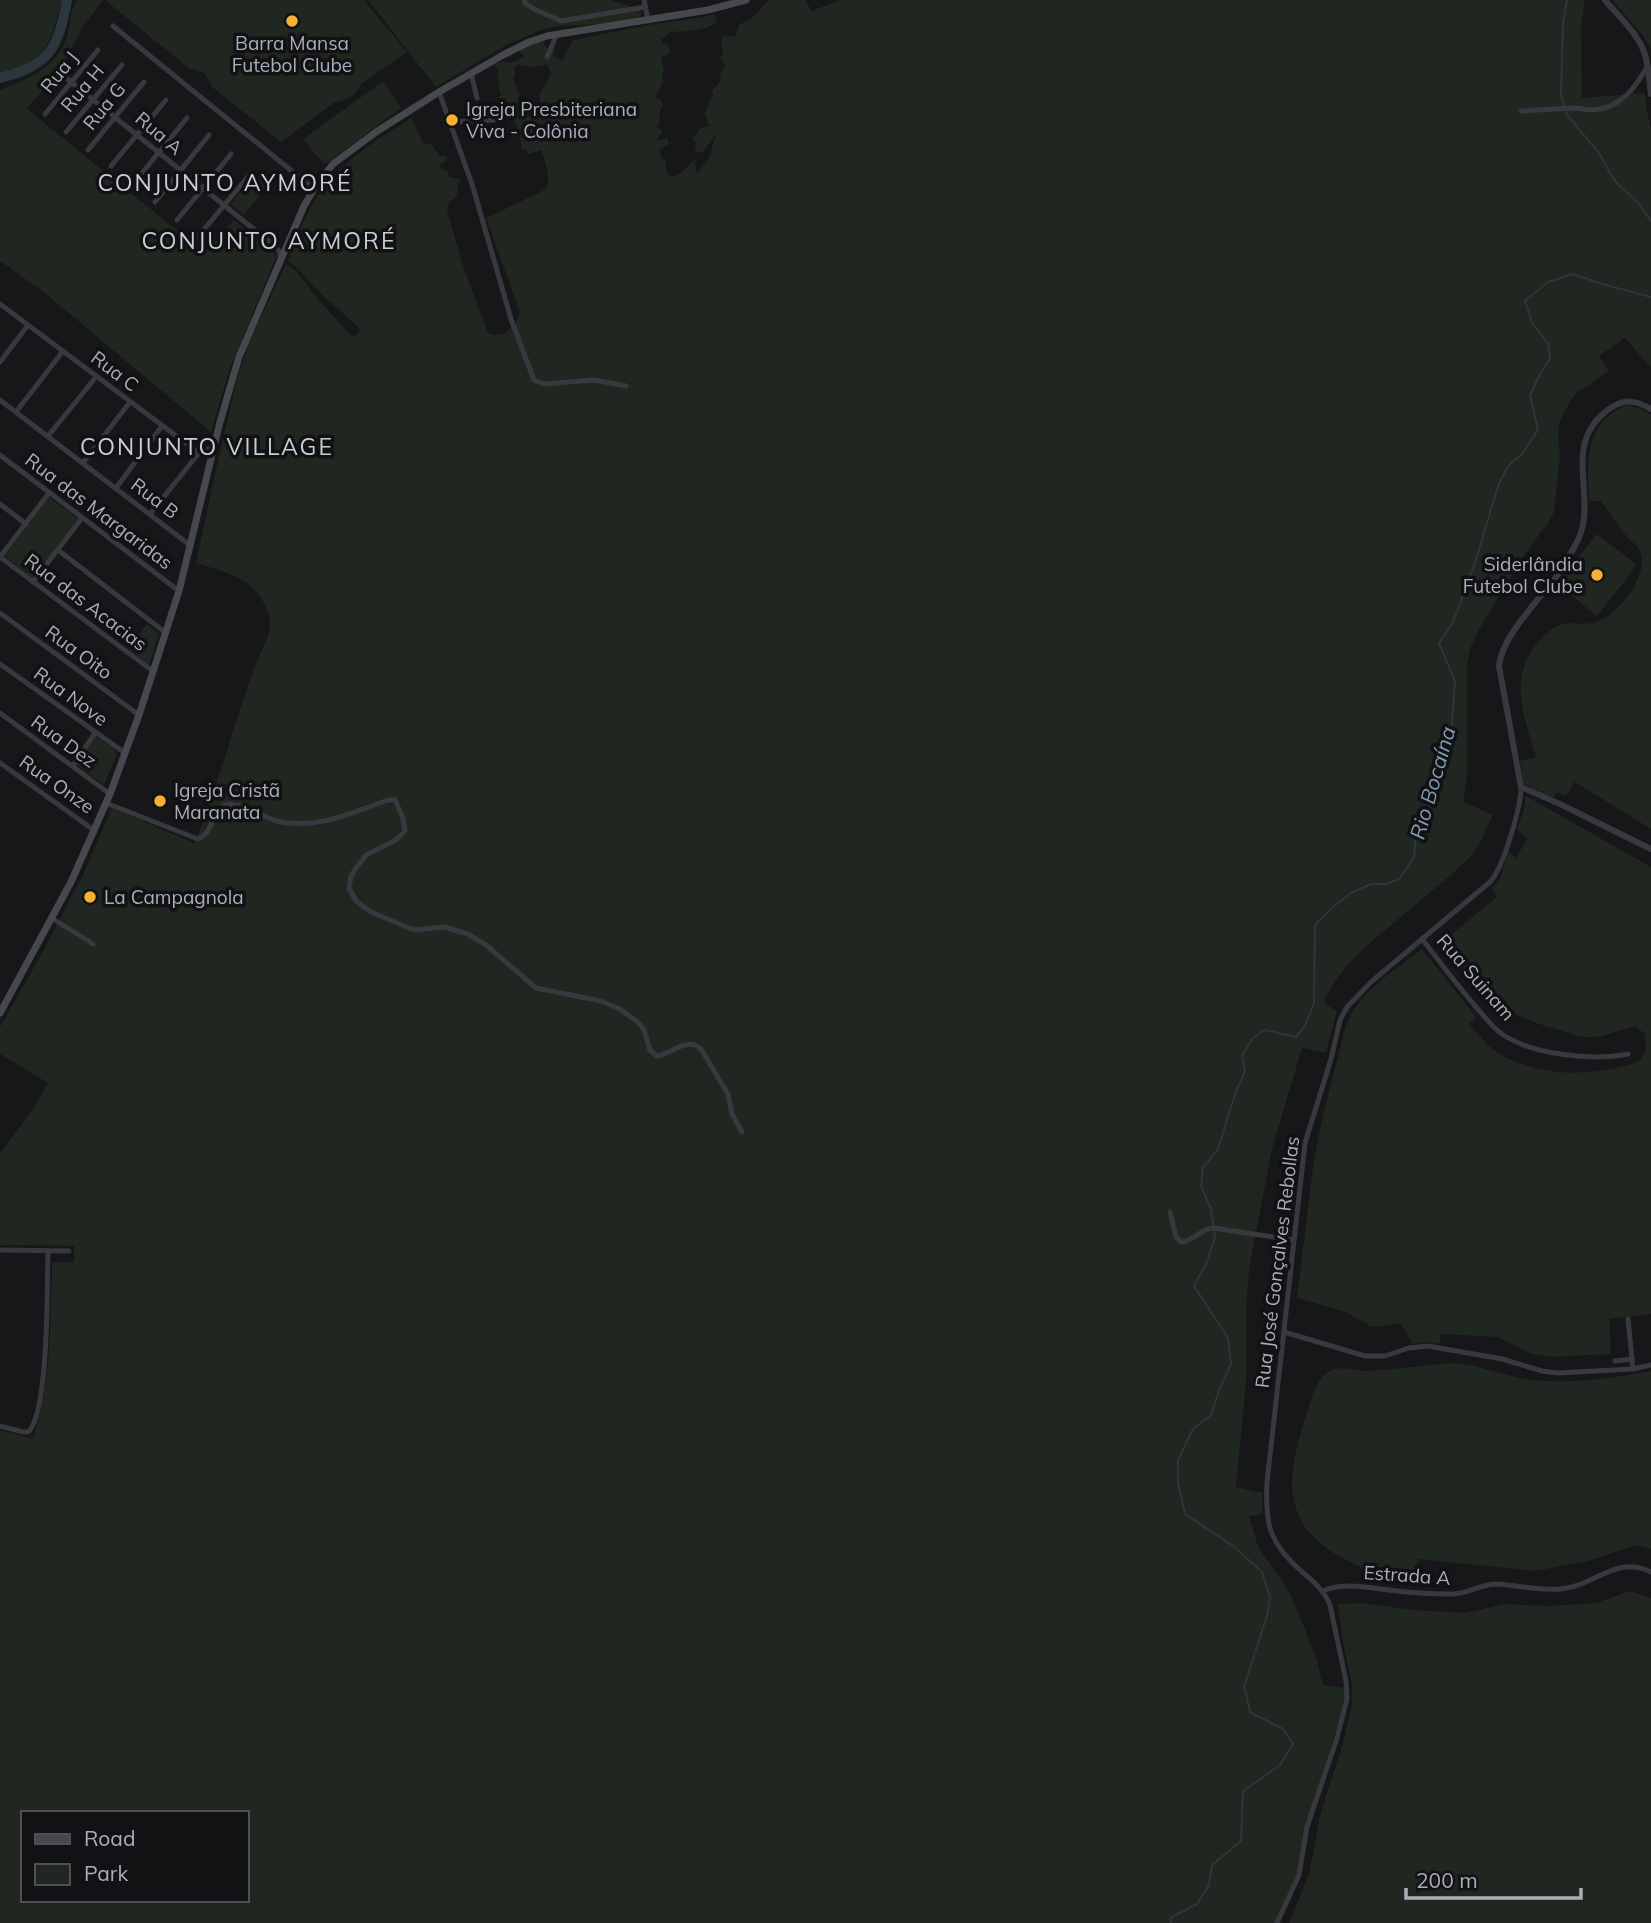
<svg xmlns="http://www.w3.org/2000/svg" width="1651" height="1923" font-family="Mulish,sans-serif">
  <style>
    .green { fill: #1f2720; fill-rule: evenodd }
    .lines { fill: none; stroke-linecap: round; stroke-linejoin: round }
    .stream { stroke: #2c363d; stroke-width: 2 }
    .river { stroke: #2c363d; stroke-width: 10 }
    .minor { stroke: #38393e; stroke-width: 5 }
    .tertiary { stroke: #38393e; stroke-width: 6 }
    .secondary { stroke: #46484e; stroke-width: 7 }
    .poi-dot { fill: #f5b133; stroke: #121214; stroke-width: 2.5 }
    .labels { text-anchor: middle; stroke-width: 7; stroke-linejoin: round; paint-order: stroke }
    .poi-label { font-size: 19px; fill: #a9aeb9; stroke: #121214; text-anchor: start }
    .street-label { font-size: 19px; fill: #a9aeb9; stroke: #121214 }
    .water-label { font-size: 21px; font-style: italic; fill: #7f9cb4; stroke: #121214 }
    .quarter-label { font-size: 23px; letter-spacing: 2px; fill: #cacdd5; stroke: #121214 }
  </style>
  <rect width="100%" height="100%" fill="#171719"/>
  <g class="green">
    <path d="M0,0h62c-13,45 -13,60 -62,74z"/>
    <path d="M77,0h26l-20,26 -21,41 -35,42 178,144 29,-33 43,35 -48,116 -18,61 -166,-139 -45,-32v-171c25,-9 59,-24 67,-53 3,-13 3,-25 10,-37z"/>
    <path d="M107,0h257l43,52 -46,32c-4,11 -14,17 -26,18l-54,40 -69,-55 -7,-13 -4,-3 -4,1 -4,-3h-3l-84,-68z"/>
    <path d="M368,0h243l29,10 1,5 -4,4 -38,5 -38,2 -20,4 -35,15 -70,42z"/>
    <path d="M769,0h37l5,11 31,-11h743l-4,25 1,73 63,-5 2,17 4,19v239l-26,-30 -26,18 10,15 -35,24 -7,12 -7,14 -2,12 2,24 -6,55 -6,11 -26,35 -40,66 -11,22 -4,17v113l-4,26 30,13 -14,30 -12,15c-23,22 -48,41 -71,61 -28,24 -59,47 -72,82l13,8 -11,42 -24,-5 -30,101 -23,120 -2,28 -1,85 -10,105 27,6 -1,21 -13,2 8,27 5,10 23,32 9,17 22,55 7,28 22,3v14l-40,128 -7,47 -23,46h-1275v-493l33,9c19,-58 17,-116 19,-176l22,-1v-16l-74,-1v-91l30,-41 18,-30 -48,-29v-27l40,-70 43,-82 29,-67 82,35c8,-15 13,-33 19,-50 15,-42 26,-85 42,-126 5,-16 19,-34 14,-51 -11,-37 -40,-43 -73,-53l19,-89 22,-95 12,-36 37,-79 11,8 20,26 35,39 7,-4v-5l-41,-37 -20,-22 -10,-8c7,-17 12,-35 21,-50 22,-44 63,-68 103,-93l11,25 8,1 8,11 8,1v4l-6,4 -1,3 8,5 1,5 12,2 -4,8v9l-8,7 -2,7 16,56 25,67c14,7 29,-6 32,-21l-34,-94 55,-26c14,-9 4,-28 0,-42l-13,4 -1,-4 -5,-1c-1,-11 -4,-23 -11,-33l-6,-1 -3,-4v-4l-3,-8 2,-6 -3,-6 2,-5 -3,-5 2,-6 -4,-5 1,-2 6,-3c8,4 15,0 22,-5l-5,-5 2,-3 21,-8 5,9 6,-1 3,2 -3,5 9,6 11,-21 75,-15 56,-8 10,-3 3,8c-13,10 -32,9 -47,10l-9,8 1,3 6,2 2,5 -2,4 -7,4 3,13 -2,4 1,7 -8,16 5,1 3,6 -4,9 1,9 -4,5 6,1v4l-5,6 1,2 9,-3 2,6 -9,6v6l6,6v8l2,5 5,2 9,-5 13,-13 2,15 12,-16 7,-24 -12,17 -5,2 -4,-3 1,-7 -3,-4 8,-11 8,-2 -4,-13 8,-18 -1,-4 9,-10 -1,-5 5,-11 -5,-7 3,-5 -2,-13 3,-4h12l3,-11 14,-8zM517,65l13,2 17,-2 4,9 -12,22 3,12 -7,3 -1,5h-5l-5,-3 4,-3 -11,-10 3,-5 -7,-17 2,-3 -1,-6zM23,1813h224v87h-224z"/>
    <path d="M1612,0h39v49l-9,-15z"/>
    <path d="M382,82l3,2 16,24 -74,55h-4l-20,-24z"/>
    <path d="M256,172l14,11 -26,32 -13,-11z"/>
    <path d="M1628,405l13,4 10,6v414l-76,-47 -9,14 -9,-4 -4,6 -30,-15 -3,-22 16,-4c-12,-40 -29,-82 4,-117 5,-5 10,-10 17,-14 13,-6 28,1 42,-5 19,-7 51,-47 41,-69 -3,-8 -12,-13 -17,-20 -8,-10 -15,-21 -22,-31h-12c-2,-39 -5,-80 39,-96z"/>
    <path d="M49,497l29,22 -44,60 -29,-23z"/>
    <path d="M1597,534l40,31 -40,51 -40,-32z"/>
    <path d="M147,624l12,9 -10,32 -21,-17z"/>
    <path d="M95,736l18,12 4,6 -13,31 -28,-21z"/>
    <path d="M1526,796l125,71v447l-42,5 2,35 -60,3 -19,-3 -35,-17 -56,-3 -1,10 -14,-2 -13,2 -13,-21 -22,4 -8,-1 -24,-14 -49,-14 17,-138 9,-45 23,-90c13,-33 49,-55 76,-76l54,68 -7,7c11,12 21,26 36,33 33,16 70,19 106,12 23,-5 40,-6 33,-36l-8,-6c-16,1 -32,12 -48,10 -11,0 -22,-5 -32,-8 -60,-17 -78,-38 -115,-86l56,-46 -6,-8 9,-10 8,-28 8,7 11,-19 -10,-10 7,-20z"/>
    <path d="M1454,1363c27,2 52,14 79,17 38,4 80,-2 118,-9v178l-15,-4 -48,16 -53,10 -117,-12 -3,17c-14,-1 -29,-1 -42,-5 -24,-6 -62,-29 -73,-52 -4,-9 -7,-21 -8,-31 -1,-18 8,-55 14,-73 5,-14 10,-39 26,-45 13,-5 25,2 37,1 28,-2 57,-6 85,-8z"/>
    <path d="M1630,1591l21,7v325h-362l20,-49 12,-62 23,-72 8,-36v-19l-9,-42 -5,-39 23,-1 53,7 51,3 39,-9 43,2 49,-3z"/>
  </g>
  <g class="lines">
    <g class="stream">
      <path d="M1567,0l-4,23 -2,73 6,19 32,38 15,27 24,23 13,18"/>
      <path d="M1171,1923l-1,-5 27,-14 12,-19 3,-20 29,-24 2,-50 37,-26 13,-21 -10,-15 -33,-17 -6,-26 23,-70 3,-19 -8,-25 -30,-27 -47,-31 -7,-31v-23l15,-31 18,-14 7,-22 13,-29 -3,-26 -34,-52 12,-22 9,-27 -4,-28 -10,-23 2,-18 15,-19 17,-55 10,-23 -3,-15 10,-17 12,-9 32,7 9,-11 9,-23 1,-78 18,-18 18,-14 20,-9h15l13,-5 15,-21 3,-33 16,-26 11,-29 7,-36 4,-53 -16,-38 14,-21 22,-59 23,-77 10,-20 14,-12 16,-24 -8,-35 11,-23 9,-13 -2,-16 -16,-20 -7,-22 23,-19 25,-8 29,10 49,13"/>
    </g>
    <path class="river" d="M0,78c50,-13 58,-29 67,-78"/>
    <g class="minor">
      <path d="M524,0l1,3 9,6 27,12 84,-14"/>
      <path d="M644,0l4,20"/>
      <path d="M113,26l201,163"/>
      <path d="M547,57l10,-23"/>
      <path d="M60,73l211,170"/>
      <path d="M471,73l6,25"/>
      <path d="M439,92l33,92 39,135 23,61 10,4 50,-4 32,6"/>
      <path d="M1521,111c17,-1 33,-2 50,-3 8,0 15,2 22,2 28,-2 42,-22 54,-43"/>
      <path d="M45,114l53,-64"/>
      <path d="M450,122l44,-2"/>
      <path d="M66,132l56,-67"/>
      <path d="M88,150l56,-68"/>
      <path d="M111,166l55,-66"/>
      <path d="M133,184l54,-66"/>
      <path d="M155,202l54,-67"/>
      <path d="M177,220l54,-66"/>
      <path d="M196,239l55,-66"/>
      <path d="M275,246l4,5 2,8"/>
      <path d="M0,304l199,149 15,-6"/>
      <path d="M0,362l28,-37"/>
      <path d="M0,400l191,146"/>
      <path d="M16,412l47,-61"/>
      <path d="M48,436l48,-59"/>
      <path d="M0,455l179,136"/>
      <path d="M83,463l47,-61"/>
      <path d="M116,488l46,-62"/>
      <path d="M0,504l26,20"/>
      <path d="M150,514l49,-61"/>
      <path d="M58,550l108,83"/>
      <path d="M0,557l154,115"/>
      <path d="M0,557l49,-64"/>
      <path d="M33,582l49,-64"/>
      <path d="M0,613l139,102"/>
      <path d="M0,664l125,89"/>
      <path d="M0,713l110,81"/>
      <path d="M0,763l95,68"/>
      <path d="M73,766l22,-33"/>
      <path d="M106,803l92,36c15,-6 13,-25 26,-34 20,-4 38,13 57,17 37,7 73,-10 107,-22h7l8,18 2,13 -9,9 -30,15 -12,16 -3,5 -2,12 7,13 15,11 43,18 30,-3 24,7 18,11 50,43 65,13 19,8 19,14 5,7 6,20 7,6c16,-2 29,-20 44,-7l27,45 4,20 10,18"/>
      <path d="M53,919l40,25"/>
      <path d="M1422,939c18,23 35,46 54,68 8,9 16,20 26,27 31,21 90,27 126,20"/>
      <path d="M1170,1212l6,25 5,5c12,0 19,-13 32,-14l81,12"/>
      <path d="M0,1250l69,1"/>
      <path d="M1628,1319l5,50"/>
      <path d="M1284,1332l81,24h20l24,-8 19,-2 74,13 40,12 15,2 76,-4 18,-4"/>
      <path d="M1615,1361l17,-2"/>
      <path d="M0,1426l23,6h5c21,-18 19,-149 20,-181"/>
      <path d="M1323,1591c22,-10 50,-2 74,0 17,2 35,3 53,3 16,1 30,-10 46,-10 22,1 43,7 64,5 34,-2 56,-35 91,-17"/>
      <path d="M1277,1923l22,-48 8,-48 30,-89 10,-39 -1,-18 -16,-76c-6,-15 -17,-24 -29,-34 -32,-29 -36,-46 -34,-89l38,-339 26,-84 9,-39 7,-13 24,-25 120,-101c13,-16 30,-74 30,-94"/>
    </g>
    <g class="tertiary">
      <path d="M1605,0c14,17 34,34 40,55 4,12 4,26 6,39"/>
      <path d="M1651,409c-15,-8 -24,-11 -39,-2 -54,35 -13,89 -34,133 -7,13 -14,26 -22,37 -18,24 -54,59 -57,89l22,121 39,17 91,45"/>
    </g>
    <path class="secondary" d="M0,1013l71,-131 39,-88 29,-79 40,-124 41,-169 19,-65 65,-151 10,-17 19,-25 43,-32 63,-40 64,-37 26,-13 18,-6 161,-26 38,-10"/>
  </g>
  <g class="poi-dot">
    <circle cx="292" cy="21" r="7"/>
    <circle cx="452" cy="120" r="7"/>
    <circle cx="1597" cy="575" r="7"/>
    <circle cx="160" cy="801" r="7"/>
    <circle cx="90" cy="897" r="7"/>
  </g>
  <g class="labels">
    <g class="poi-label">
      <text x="292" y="50" text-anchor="middle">Barra Mansa<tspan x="292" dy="22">Futebol Clube</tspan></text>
      <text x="466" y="116">Igreja Presbiteriana<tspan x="466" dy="22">Viva - Colônia</tspan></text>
      <text x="1583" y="571" text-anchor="end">Siderlândia<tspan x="1583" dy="22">Futebol Clube</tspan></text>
      <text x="174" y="797">Igreja Cristã<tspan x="174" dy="22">Maranata</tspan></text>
      <text x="104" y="904">La Campagnola</text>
    </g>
    <g class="street-label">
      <text transform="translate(59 72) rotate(-51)" y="7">Rua J</text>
      <text transform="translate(82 88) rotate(-50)" y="7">Rua H</text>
      <text transform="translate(104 106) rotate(-51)" y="7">Rua G</text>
      <text transform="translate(159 133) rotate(40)" y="7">Rua A</text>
      <text transform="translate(115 371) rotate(37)" y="7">Rua C</text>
      <text transform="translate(155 498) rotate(37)" y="7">Rua B</text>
      <text transform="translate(99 511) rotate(37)" y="7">Rua das Margaridas</text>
      <text transform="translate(86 602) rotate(37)" y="7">Rua das Acacias</text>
      <text transform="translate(79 652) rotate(36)" y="7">Rua Oito</text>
      <text transform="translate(71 696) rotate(36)" y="7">Rua Nove</text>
      <text transform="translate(64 741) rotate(36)" y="7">Rua Dez</text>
      <text transform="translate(57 784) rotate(35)" y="7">Rua Onze</text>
      <text transform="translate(1476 977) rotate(49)" y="7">Rua Suinam</text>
      <text transform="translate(1277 1262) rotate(-83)" y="7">Rua José Gonçalves Rebollas</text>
      <text transform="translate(1407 1575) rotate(4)" y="7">Estrada A</text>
    </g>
    <g class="water-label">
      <text transform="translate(1433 783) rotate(-74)" y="7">Rio Bocaína</text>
    </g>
    <g class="quarter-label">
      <text x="225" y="191">CONJUNTO AYMORÉ</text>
      <text x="269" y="249">CONJUNTO AYMORÉ</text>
      <text x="207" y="455">CONJUNTO VILLAGE</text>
    </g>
  </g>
  <rect x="21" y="1811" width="228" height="91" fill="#121214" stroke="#4e5056" stroke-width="2"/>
  <rect x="35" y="1834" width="35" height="10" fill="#46484e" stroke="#4e5056" stroke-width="2"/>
  <text x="84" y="1846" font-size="21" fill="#a9aeb9">Road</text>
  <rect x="35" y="1864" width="35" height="21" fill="#1f2720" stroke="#4e5056" stroke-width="2"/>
  <text x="84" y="1881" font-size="21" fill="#a9aeb9">Park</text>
  <path d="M1406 1888v10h175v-10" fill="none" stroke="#a9aeb9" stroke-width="3.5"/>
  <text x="1416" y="1888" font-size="21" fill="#a9aeb9" stroke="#121214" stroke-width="5" paint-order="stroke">200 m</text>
</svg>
